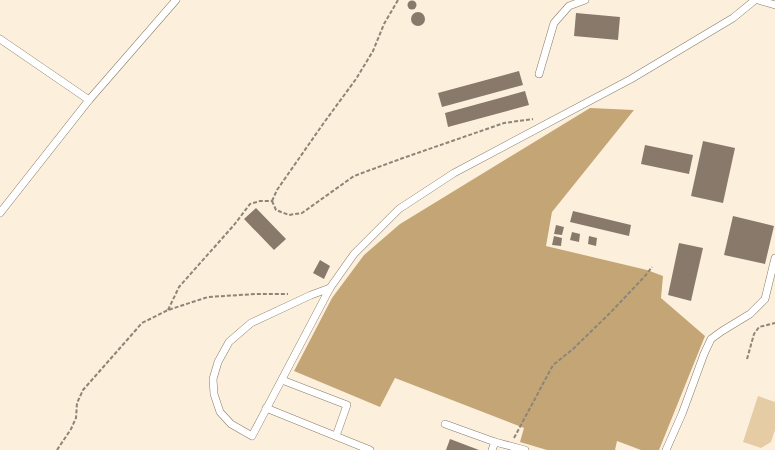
<svg xmlns="http://www.w3.org/2000/svg" width="775" height="450" font-family="Manrope,sans-serif">
  <style>
    .green { fill: #e5cca4 }
    .forest { fill: #c4a676 }
    .building { fill: #89796b }
    .lines { fill: none; stroke-linecap: round; stroke-linejoin: round }
    .lane-casing { stroke: #867b6a; stroke-width: 8 }
    .path { stroke: #8d8578; stroke-width: 2; stroke-dasharray: 4 2; stroke-linecap: butt }
    .lane { stroke: #fff; stroke-width: 7 }
  </style>
  <rect width="100%" height="100%" fill="#fcf0dd"/>
  <path class="green" d="M758,396l17,6v28l-4,12 -10,6 -18,-6z"/>
  <path class="forest" d="M590,108l44,2 -82,102 -6,34 101,24 16,6 -2,22 44,38 -46,114h-18l-24,-9 -2,9h-68l-27,-8 4,-14 -129,-50 -15,29 -86,-36 38,-73 32,-43 36,-31z"/>
  <g class="building">
    <circle cx="412" cy="5" r="4.5"/>
    <circle cx="418" cy="19" r="7"/>
    <path d="M576,13l44,4 -2,23 -44,-4z"/>
    <path d="M519,71l4,14 -81,22 -4,-14z"/>
    <path d="M525,91l4,14 -81,22 -3,-14z"/>
    <path d="M703,141l32,7 -12,55 -32,-7z"/>
    <path d="M645,145l48,10 -4,19 -48,-10z"/>
    <path d="M256,208l30,31 -12,11 -30,-31z"/>
    <path d="M573,211l58,14 -2,11 -59,-14z"/>
    <path d="M733,216l41,10 -9,38 -41,-9z"/>
    <path d="M556,225l8,2 -2,8 -8,-1z"/>
    <path d="M572,232l8,2 -1,8 -9,-2z"/>
    <path d="M554,236l8,2 -1,8 -9,-1z"/>
    <path d="M589,236l8,2 -1,8 -8,-2z"/>
    <path d="M679,243l24,5 -12,53 -23,-6z"/>
    <path d="M320,260l10,6 -6,13 -11,-6z"/>
    <path d="M450,439l29,11h-33z"/>
  </g>
  <g class="lines">
    <defs>
      <g id="lane">
        <path d="M758,0l17,5"/>
        <path d="M0,39l89,61"/>
        <path d="M539,74l15,-51 15,-17 16,-6"/>
        <path d="M0,213l89,-113 87,-100"/>
        <path d="M330,288l24,-34 45,-45 55,-36 177,-94 102,-61 22,-18"/>
        <path d="M330,288l-78,148 -21,-12 -11,-12 -6,-18 -1,-15 5,-17 11,-20 22,-19 60,-28z"/>
        <path d="M282,380l65,25 -11,31"/>
        <path d="M266,408l104,42"/>
        <path d="M445,424l50,18 30,8"/>
        <path d="M492,450l3,-8"/>
        <path d="M666,450l16,-36 22,-60 7,-15 11,-8 28,-17 15,-15 10,-41"/>
      </g>
    </defs>
    <use href="#lane" class="lane-casing"/>
    <g class="path">
      <path d="M272,201l4,9 13,5 13,-2 52,-37 49,-18 101,-35 29,-4"/>
      <path d="M272,201l5,-11 46,-66 33,-45 17,-28 11,-27 14,-24"/>
      <path d="M168,310l11,-23 55,-62 16,-21 10,-3h12"/>
      <path d="M747,359l7,-25 5,-7 16,-4"/>
      <path d="M514,438l39,-73 20,-16 38,-37 34,-36 7,-9"/>
      <path d="M57,450l14,-21 5,-11 1,-15 6,-13 59,-67 26,-13 40,-13 47,-3h33"/>
    </g>
    <use href="#lane" class="lane"/>
  </g>
</svg>
